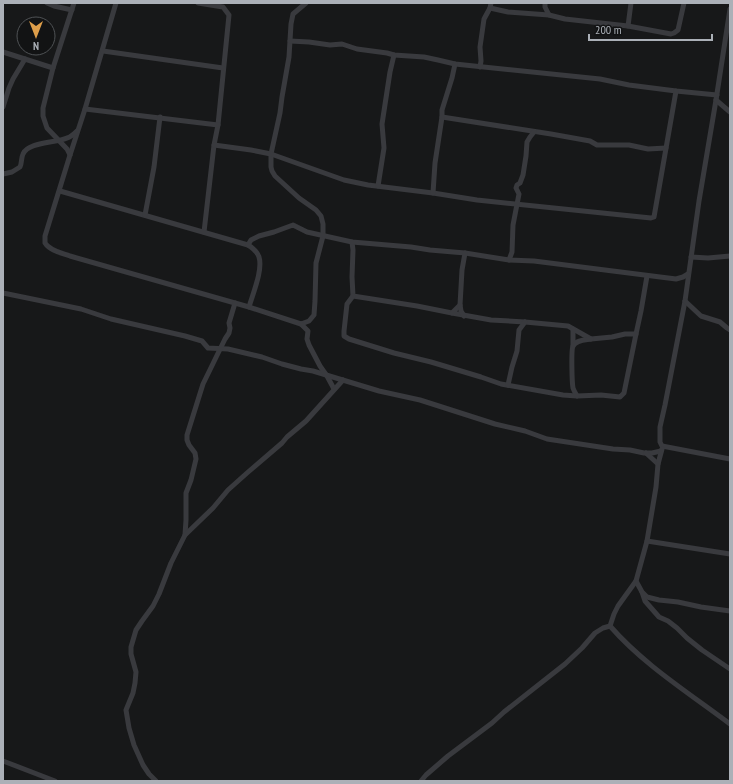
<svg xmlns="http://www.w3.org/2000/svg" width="733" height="784" font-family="'PT Sans Narrow',sans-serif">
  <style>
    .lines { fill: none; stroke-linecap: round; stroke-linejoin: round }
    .minor { stroke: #393a3e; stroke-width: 5 }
  </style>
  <rect width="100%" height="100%" fill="#171819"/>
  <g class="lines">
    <g class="minor">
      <path d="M47,3l7,3 18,4"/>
      <path d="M116,3l-31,106 -15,46 -25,81v7c5,8 17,10 25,13l179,51 52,17 8,-3 5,-6 1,-14 1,-38 7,-27v-12l-2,-8 -5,-6 -17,-12 -24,-22 -3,-5 -1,-4v-13l9,-41 2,-16 7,-40 2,-33 2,-10 13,-11"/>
      <path d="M198,3l25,4 6,8 -11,110 -4,20 -10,87"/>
      <path d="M545,3v4l4,8"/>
      <path d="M490,8l18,4 41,3 16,4 63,7 43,8 3,-1 4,-3 6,-27"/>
      <path d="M730,9l-14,91 -17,101 -14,100 -20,104 -5,22v15l2,4 68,13"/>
      <path d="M628,26l3,-23"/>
      <path d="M290,41l19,1 21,3 12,-1 15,5 30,4 7,2 30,2 14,3 17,4 145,15 29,6 47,6 41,4"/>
      <path d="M103,51l120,17"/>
      <path d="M3,52l50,16"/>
      <path d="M480,67l1,-6 -1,-14 4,-28 6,-11 1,-5"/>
      <path d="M716,100l14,12"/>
      <path d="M3,107l6,-19 4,-9 12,-20"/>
      <path d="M85,109l133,16"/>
      <path d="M442,117l109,17 39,7 7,4h32l19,4 18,-1"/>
      <path d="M214,145l37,5 20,4 73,26 24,5 65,8 44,7 174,18 3,-1 22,-126"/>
      <path d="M70,155l-3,-6 -20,-21 -4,-12v-8l10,-40 21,-65"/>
      <path d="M3,174l9,-2 8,-5c2,-4 1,-9 3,-13 5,-12 33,-11 44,-16 4,-1 7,-4 10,-7"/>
      <path d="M378,186l6,-38 -2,-24 8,-52 4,-17"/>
      <path d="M60,191l188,54c5,3 9,6 11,12 4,13 -6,36 -10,50"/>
      <path d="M433,193l2,-30 7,-46v-7l10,-32 3,-14"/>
      <path d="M145,215l9,-48 6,-50"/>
      <path d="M352,242l1,8 -1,27 1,19 64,10 35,7"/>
      <path d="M248,245l3,-5 8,-4 15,-4 19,-7 14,7 45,10 59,5 19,3 35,3 44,7 25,1 142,18 7,-2 5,-3"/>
      <path d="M691,257l17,1 22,-2"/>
      <path d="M509,260l3,-8 1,-27 6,-31 -3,-6 1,-3 3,-2 3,-8 3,-19 1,-14 3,-5 4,-5"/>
      <path d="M3,293l78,16 30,10 74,17 17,5 6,7 20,1 34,8 20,7 19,5 12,2 66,20 41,9 75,24 30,7 22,8 66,10 17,1 14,3h8l9,-2"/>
      <path d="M353,296l-6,8 -3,27v5l5,3 45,14 37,9 50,15 20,7 62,11 14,1 24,-1 19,2 4,-4 12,-59 5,-23 6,-35"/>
      <path d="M685,301l16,15 19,6 7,6 3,2"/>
      <path d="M460,305l-8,8 39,7 34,2 43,4 23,13 21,-2 13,-3h11"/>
      <path d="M464,316l-3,-5 -1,-6 2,-35 3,-17"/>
      <path d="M301,324l7,7 -1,8 2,6 11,21 7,10 7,13"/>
      <path d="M573,329v17"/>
      <path d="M508,385l4,-18 5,-16 2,-21 6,-8"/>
      <path d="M577,396c-1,-2 -3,-5 -4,-8 -1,-5 -2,-38 0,-42 3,-6 13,-6 18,-7"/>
      <path d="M646,453l12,11"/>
      <path d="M185,535l1,-15v-27l5,-13 5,-21 -1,-6 -6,-8 -2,-5v-5l16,-51 22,-45 4,-6 1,-5 -1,-5 6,-20"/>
      <path d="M647,541l83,13"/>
      <path d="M636,581l6,11 5,5 12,3 19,2 23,5 29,4"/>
      <path d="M642,592l3,9 14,16 9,4 9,7 10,10 15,12 28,19"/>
      <path d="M610,626c34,39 79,67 120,98"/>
      <path d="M3,761l52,20"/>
      <path d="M156,781l-7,-7 -6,-9 -9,-20 -5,-17 -3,-18 7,-17 2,-10 1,-11 -5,-18v-7l5,-17 6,-9 11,-15 6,-12 12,-31 14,-28 28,-27 15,-18 19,-17 35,-30 5,-6 19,-16 37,-41"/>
      <path d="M421,781l5,-6 22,-19 44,-33 12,-11 61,-48 17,-16 13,-15 8,-5 7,-2 4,-12 4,-8 18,-25 11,-40 9,-54 2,-23 4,-15"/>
    </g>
  </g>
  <rect width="733" height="784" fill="none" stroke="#abb0b7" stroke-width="8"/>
  <g transform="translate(36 36) rotate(180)"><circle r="19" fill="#121314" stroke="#4f5255"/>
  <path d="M0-3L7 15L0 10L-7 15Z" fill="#de9e4a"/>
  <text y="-6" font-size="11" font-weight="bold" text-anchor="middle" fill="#abb0b7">N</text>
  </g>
  <path d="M589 34v6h123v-6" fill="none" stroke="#abb0b7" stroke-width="2"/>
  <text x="595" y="34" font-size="12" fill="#abb0b7" stroke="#121314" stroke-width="3" paint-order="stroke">200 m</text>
</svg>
